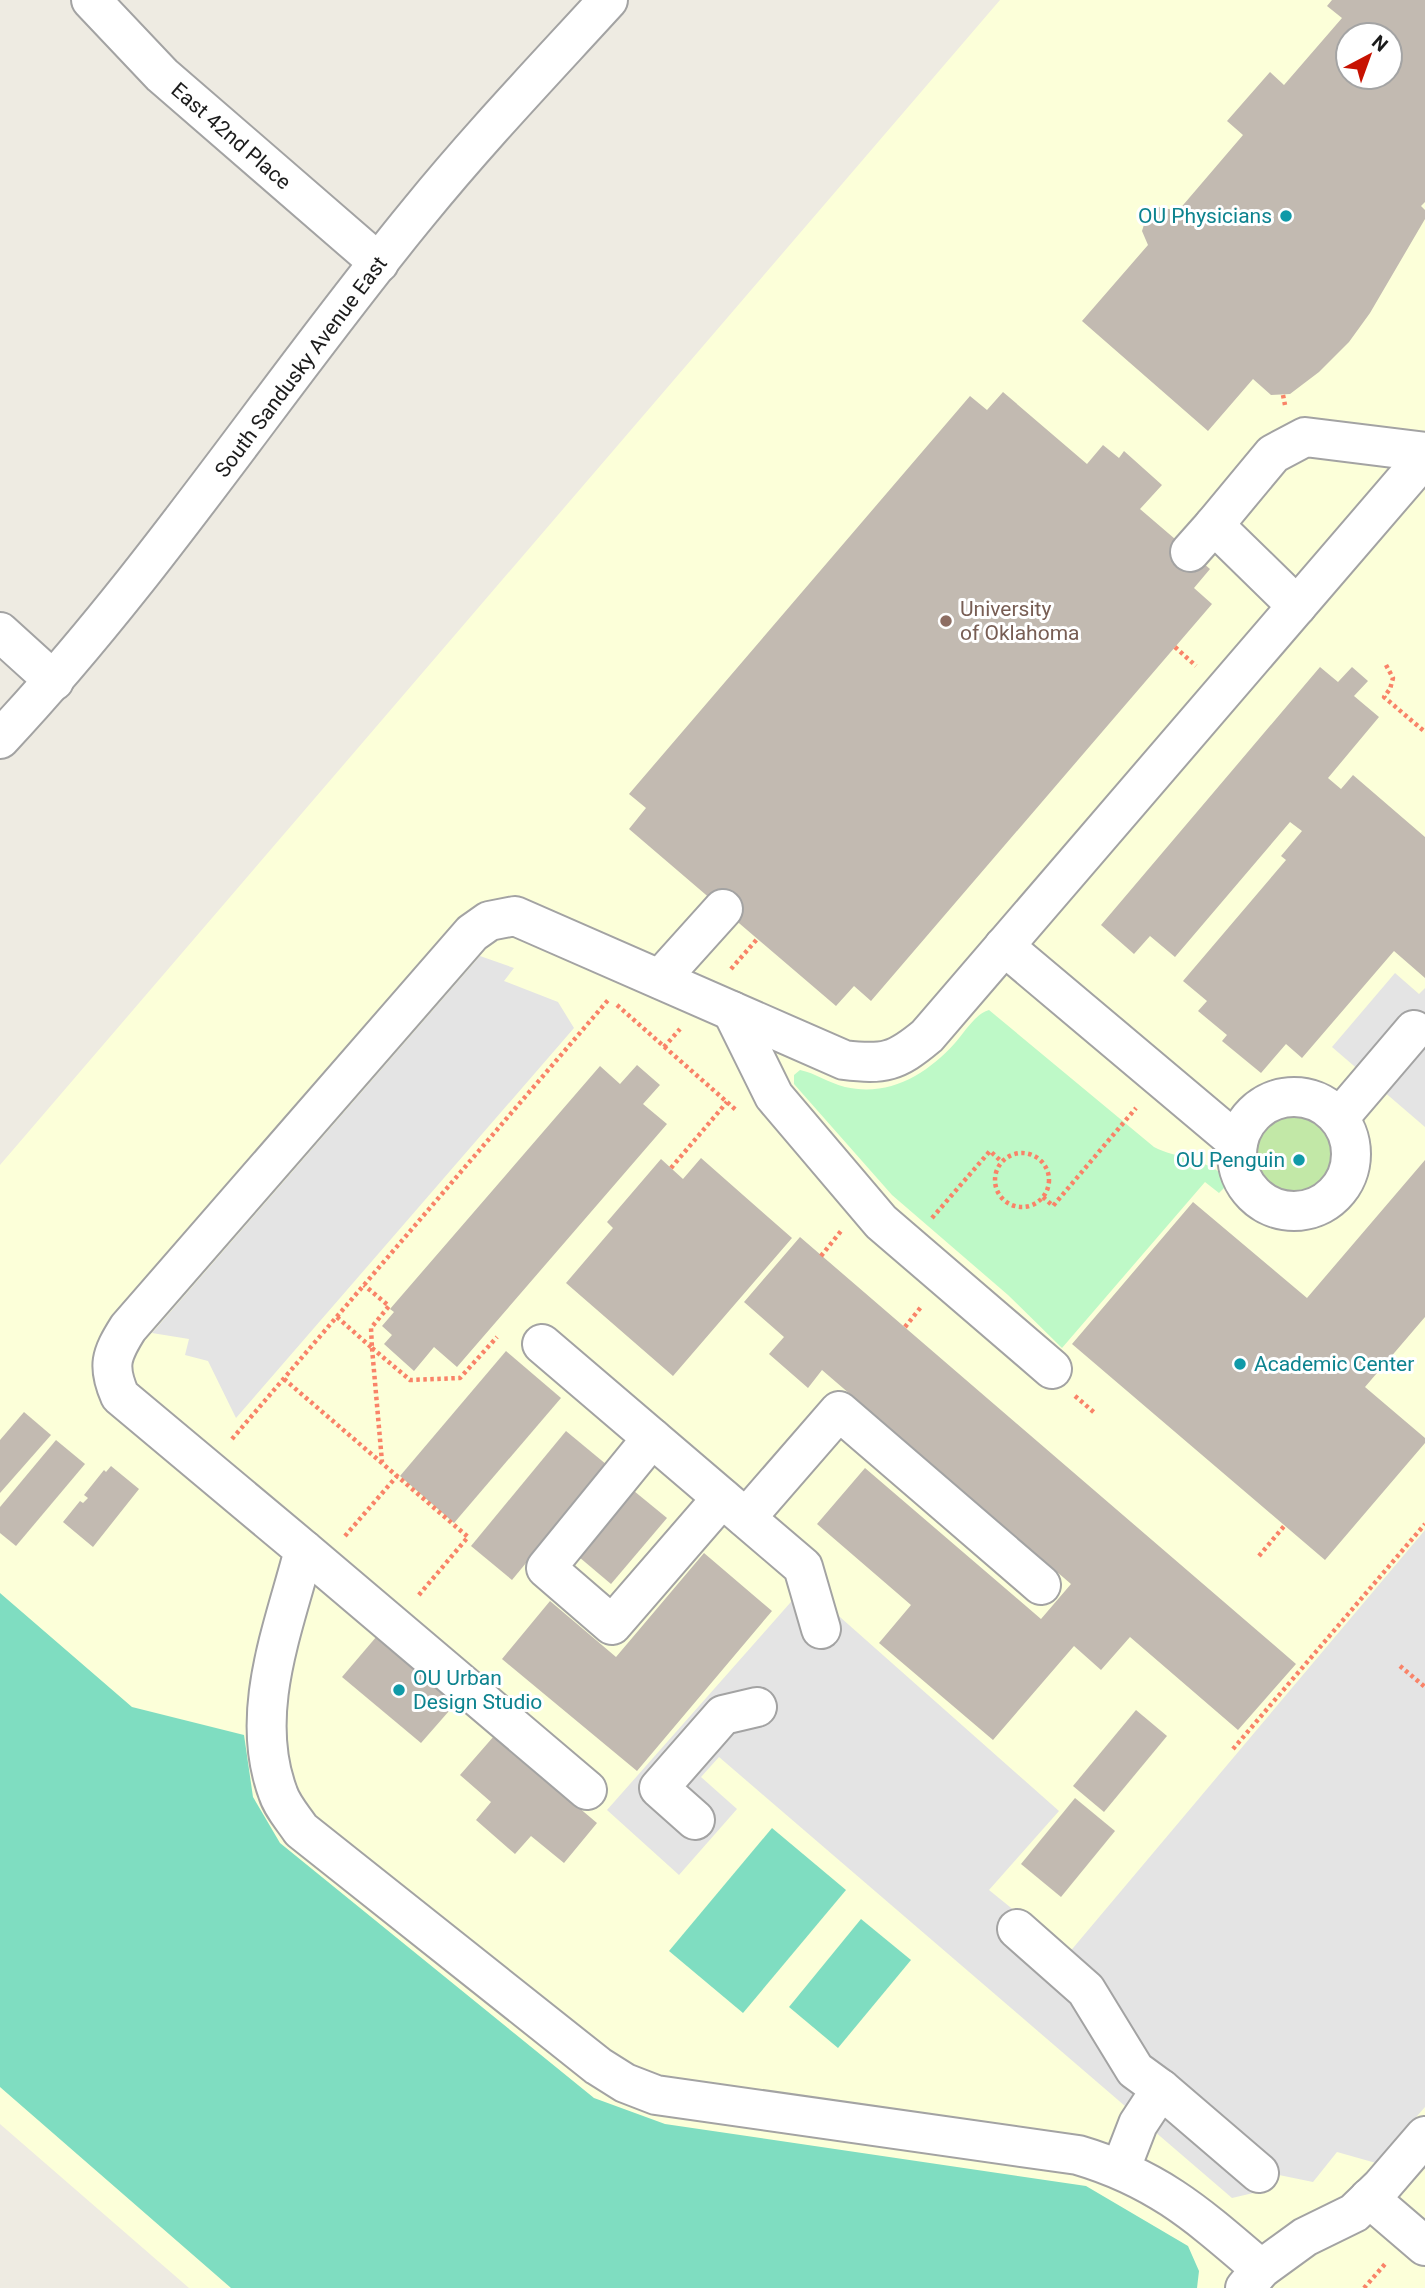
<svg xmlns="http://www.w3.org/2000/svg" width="1425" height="2288" font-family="Roboto,sans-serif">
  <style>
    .education { fill: #fcffd9; fill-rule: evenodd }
    .grass { fill: #c2e8a7 }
    .park { fill: #bef9c7 }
    .pitch { fill: #7fddc1 }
    .parking { fill: #e4e4e4 }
    .building { fill: #c2bab1; fill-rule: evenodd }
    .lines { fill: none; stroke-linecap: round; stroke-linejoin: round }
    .minor-casing { stroke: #a3a3a3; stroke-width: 42 }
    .path { stroke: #f98368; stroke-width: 4.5; stroke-dasharray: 3.5 3.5; stroke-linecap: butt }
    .minor { stroke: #fff; stroke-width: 38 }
    .culture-dot { fill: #0f9aa8; stroke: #fff; stroke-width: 2.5 }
    .education-dot { fill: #8d6e63; stroke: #fff; stroke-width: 2.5 }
    .labels { text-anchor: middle; stroke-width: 6; stroke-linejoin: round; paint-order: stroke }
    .street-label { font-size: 21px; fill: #1c1c1c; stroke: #fff }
    .culture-label { font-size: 21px; fill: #0d838f; stroke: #fff; text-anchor: end }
    .education-label { font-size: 21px; fill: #785e54; stroke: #fff; text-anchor: start }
  </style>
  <rect width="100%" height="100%" fill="#eeebe2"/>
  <path class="education" d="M1000,0h425v2288h-1236l-189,-164v-959zM1348,35h42v42h-42z"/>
  <circle class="grass" cx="1298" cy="1159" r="43"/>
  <path class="park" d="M989,1010l165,137c20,11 61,13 72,33l1,5 -8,8 -14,-11 -143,166 -54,-53 -116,-100 -98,-111v-9l6,-5c15,3 29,13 45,17 44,10 81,-12 110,-44 9,-10 20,-29 34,-33z"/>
  <g class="pitch">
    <path d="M0,1593l132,114 112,28 9,62 27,46 314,255 71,26 421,62 102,60 11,25 -2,17h-966l-231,-201z"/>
    <path d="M772,1828l74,62 -103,123 -74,-62z"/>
    <path d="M861,1919l50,41 -73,88 -49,-41z"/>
  </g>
  <g class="parking">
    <path d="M480,956l34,12 -10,13 54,21 16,26 -338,390 -28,-57 -23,-6 4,-16 -37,-6z"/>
    <path d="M1395,973l24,21 6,-6v139l-93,-80z"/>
    <path d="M1425,1530v577l-49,56 -39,-11 -24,30 -34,-7 -13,15 -34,8 -513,-441 -18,20 36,32 -58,66 -72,-65 198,-224 254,225 -70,79 79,64z"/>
  </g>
  <g class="building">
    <path d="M1332,0h93v202l-4,4 4,4v9l-55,94 -21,29 -30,30 -29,22 -19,1 -18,-16 -45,52 -126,-110 66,-76 -6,-14 5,-16 12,-8 19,4 65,-76 -16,-14 43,-49 14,13 58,-67 -15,-12zM1348,35h42v42h-42z"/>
    <path d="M1003,392l84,72 16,-19 16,13 5,-7 38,34 -22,24 70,60 -16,19 18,16 -341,397 -17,-15 -18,20 -207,-177 17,-21 -17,-14 341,-398 17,14z"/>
    <path d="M1320,667l18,15 14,-15 16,14 -14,15 25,21 -51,61 13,11 12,-14 72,62v141l-31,-27 -92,107 -16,-14 -25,29 -39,-32 5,-6 -29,-24 9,-10 -24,-20 103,-121 -5,-4 21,-25 -12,-9 -115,135 -25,-21 -16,18 -33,-29z"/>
    <path d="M637,1065l23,20 -17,19 24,20 -210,243 -23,-20 -20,24 -30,-27 8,-9 -10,-9 12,-14 -4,-3 210,-243 20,18z"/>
    <path d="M701,1158l91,80 -119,138 -107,-93 47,-55 -6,-6 54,-63 22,20z"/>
    <path d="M1425,1160v157l-60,70 60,51v5l-100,117 -253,-216 121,-142 114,96z"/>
    <path d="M800,1237l496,427 -58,66 -108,-93 -29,33 -27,-24 -81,94 -114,-97 32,-38 -94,-81 48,-56 176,151 30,-35 -249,-214 -14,18 -39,-34 15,-17 -40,-35z"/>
    <path d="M506,1351l55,47 -107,125 -54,-47z"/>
    <path d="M24,1412l27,23 -51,58v-53z"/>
    <path d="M566,1431l41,34 -95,115 -41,-34z"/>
    <path d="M56,1440l29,24 -69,82 -16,-13v-26z"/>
    <path d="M111,1466l28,23 -46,58 -30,-25 17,-21 3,2 5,-5 -4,-3 20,-25 2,2z"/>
    <path d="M634,1491l33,27 -56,66 -32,-27z"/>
    <path d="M704,1553l68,58 -135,160 -135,-112 48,-58 66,56z"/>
    <path d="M377,1636l79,67 -35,40 -79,-66z"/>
    <path d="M1136,1710l31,26 -63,76 -31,-26z"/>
    <path d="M494,1736l103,87 -33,40 -33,-27 -16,18 -39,-34 15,-18 -31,-27z"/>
    <path d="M1075,1798l40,33 -54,66 -40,-33z"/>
  </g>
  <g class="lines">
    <defs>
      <g id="minor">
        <path d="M91,0l71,75 217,188"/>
        <path d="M1190,552l24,-27"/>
        <path d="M1297,606l-83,-81 59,-71 32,-17 120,15"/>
        <path d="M0,632l54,49"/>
        <path d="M0,739c155,-165 275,-352 418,-526 60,-74 126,-143 190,-213"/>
        <path d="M1004,946l234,197"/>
        <path d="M660,979l63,-70"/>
        <path d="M732,1011l42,85 107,126 171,147"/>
        <circle cx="1294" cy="1154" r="57"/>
        <path d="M1339,1118l75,-88"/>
        <path d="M542,1344l261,223 18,62"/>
        <path d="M652,1438l-106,130 66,57 110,-127"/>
        <path d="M746,1518l93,-107 202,174"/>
        <path d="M304,1550l283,240"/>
        <path d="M695,1820l-36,-32 64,-73 34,-8"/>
        <path d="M1017,1929l69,61 49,80 26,19 98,84"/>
        <path d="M1121,2168l17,-44 23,-35"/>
        <path d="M1369,2198l56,48"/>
        <path d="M1261,2269c-62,-53 -102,-90 -183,-114l-422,-60 -31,-12 -27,-17 -297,-236c-8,-12 -19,-24 -23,-37 -30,-80 6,-165 26,-243l-184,-154c-13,-30 -9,-41 8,-68l344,-395 17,-12 26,-5 329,144c40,5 52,2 83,-24l498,-579"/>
        <path d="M1245,2288l16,-19 44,-32 49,-24 27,-26 44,-51"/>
      </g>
    </defs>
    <use href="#minor" class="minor-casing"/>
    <g class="path">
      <path d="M1283,395l2,10"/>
      <path d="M1175,647l21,19"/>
      <path d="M1386,665l7,13 -3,11 -6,8 41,35"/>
      <path d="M731,969l27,-31"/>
      <path d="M617,1005l119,105"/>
      <path d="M664,1047l16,-18"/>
      <circle cx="1022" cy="1180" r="27"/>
      <path d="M671,1168l56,-66"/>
      <path d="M1043,1197l10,9 83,-98"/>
      <path d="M932,1218l58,-67 12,11"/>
      <path d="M821,1256l20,-25"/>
      <path d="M337,1317l35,31 -1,-20 18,-22 -25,-21"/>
      <path d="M905,1327l16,-20"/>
      <path d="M372,1348l38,32 50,-2 37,-41"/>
      <path d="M372,1348l10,114"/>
      <path d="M284,1379l184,158 -50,59"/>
      <path d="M1075,1396l21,18"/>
      <path d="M232,1439l377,-440"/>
      <path d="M345,1536l52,-60"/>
      <path d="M1259,1556l26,-31"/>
      <path d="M1400,1666l25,21"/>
      <path d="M1233,1749l192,-225"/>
      <path d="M1364,2288l22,-25"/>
    </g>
    <use href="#minor" class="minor"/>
  </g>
  <g class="culture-dot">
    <circle cx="1286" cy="216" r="7"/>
    <circle cx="1299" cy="1160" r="7"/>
    <circle cx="1240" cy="1364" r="7"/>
    <circle cx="399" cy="1690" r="7"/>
  </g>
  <circle class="education-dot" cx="946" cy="621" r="7"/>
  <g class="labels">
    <g class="street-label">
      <text transform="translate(231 136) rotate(41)" y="7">East 42nd Place</text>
      <text transform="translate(301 367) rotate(-53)" y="7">South Sandusky Avenue East</text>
    </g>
    <g class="culture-label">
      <text x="1272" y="223">OU Physicians</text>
      <text x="1285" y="1167">OU Penguin</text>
      <text x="1254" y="1371" text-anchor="start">Academic Center</text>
      <text x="413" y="1685" text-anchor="start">OU Urban<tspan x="413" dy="24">Design Studio</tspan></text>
    </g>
    <g class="education-label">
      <text x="960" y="616">University<tspan x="960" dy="24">of Oklahoma</tspan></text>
    </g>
  </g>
  <g transform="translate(1369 56) rotate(41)"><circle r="33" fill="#ffffff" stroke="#a4a4a4" stroke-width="2"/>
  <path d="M0-5L12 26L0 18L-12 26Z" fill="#c71201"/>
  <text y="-10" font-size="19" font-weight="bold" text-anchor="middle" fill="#1c1c1c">N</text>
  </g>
</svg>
